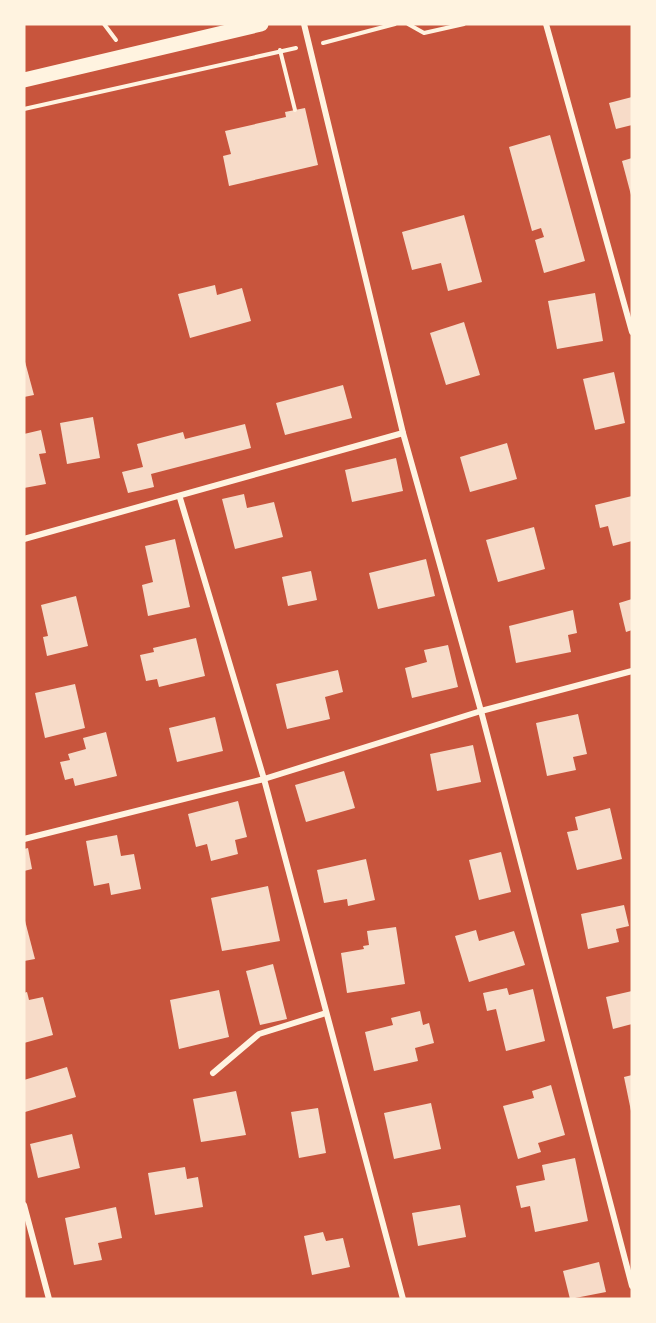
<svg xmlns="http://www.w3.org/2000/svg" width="656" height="1323" font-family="'PT Sans Narrow',sans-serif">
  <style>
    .building { fill: #f7dbc8 }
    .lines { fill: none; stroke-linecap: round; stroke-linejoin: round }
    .path { stroke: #fff3e0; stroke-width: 4 }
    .minor { stroke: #fff3e0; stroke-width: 6 }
    .primary { stroke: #fff3e0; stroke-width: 15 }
  </style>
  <rect width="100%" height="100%" fill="#c8553d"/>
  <g class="building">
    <path d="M632,97v28l-16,4 -7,-26z"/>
    <path d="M305,108l13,57 -89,21 -6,-30 8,-2 -6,-23 61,-14 -1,-5z"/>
    <path d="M550,135l35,126 -41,12 -9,-33 9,-3 -3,-9 -9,3 -23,-84z"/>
    <path d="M632,158v37h-1l-9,-34z"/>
    <path d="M464,215l18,67 -34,9 -7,-28 -29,7 -10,-38z"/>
    <path d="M215,285l2,10 25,-7 9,33 -61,17 -12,-44z"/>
    <path d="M595,293l8,48 -46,8 -9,-48z"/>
    <path d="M464,322l16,53 -34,10 -16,-52z"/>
    <path d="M24,358l10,37 -10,2z"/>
    <path d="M614,372l11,51 -30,7 -12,-51z"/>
    <path d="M343,385l9,33 -67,17 -9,-32z"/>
    <path d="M93,417l7,41 -33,6 -7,-41z"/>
    <path d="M245,424l6,24 -100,26 3,13 -26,6 -6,-21 21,-5 -6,-23 46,-12 2,7z"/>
    <path d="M41,430l5,23 -7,1 7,30 -22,4v-54z"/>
    <path d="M507,443l10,36 -47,13 -10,-35z"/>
    <path d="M396,458l7,33 -51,11 -7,-32z"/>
    <path d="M244,494l3,14 27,-6 9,35 -48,12 -13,-50z"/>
    <path d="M632,496v45l-19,5 -5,-20 -8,2 -5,-23z"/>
    <path d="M534,527l11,42 -47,13 -12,-42z"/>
    <path d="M175,539l15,68 -42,9 -6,-31 11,-3 -8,-36z"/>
    <path d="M426,559l9,37 -57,13 -9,-36z"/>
    <path d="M311,571l6,29 -29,6 -6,-29z"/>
    <path d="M76,596l12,50 -41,10 -4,-19 5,-1 -7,-31z"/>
    <path d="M632,599v31l-6,2 -7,-29z"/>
    <path d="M573,610l4,23 -9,2 3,17 -55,11 -7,-37z"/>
    <path d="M196,638l9,38 -46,11 -2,-8 -11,2 -6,-26 14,-3 -1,-4z"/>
    <path d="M448,645l10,42 -46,11 -7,-30 22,-6 -3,-12z"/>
    <path d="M338,670l5,22 -18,5 5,22 -43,10 -11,-45z"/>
    <path d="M75,684l10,44 -40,10 -10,-45z"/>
    <path d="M578,714l9,40 -14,3 3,13 -29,6 -11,-53z"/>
    <path d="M215,717l8,34 -46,11 -8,-34z"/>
    <path d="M106,732l11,44 -42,10 -2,-8 -8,2 -5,-18 10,-2 -2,-6 18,-5 -3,-11z"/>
    <path d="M473,745l8,37 -44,9 -7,-37z"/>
    <path d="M344,771l11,37 -49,14 -11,-37z"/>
    <path d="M238,801l9,36 -12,3 3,14 -27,7 -4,-17 -11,3 -8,-33z"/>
    <path d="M610,808l12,51 -45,11 -10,-38 11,-2 -3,-13z"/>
    <path d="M117,835l4,21 13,-2 7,35 -30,6 -2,-12 -15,3 -8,-45z"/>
    <path d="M28,848l4,21 -8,2v-22z"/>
    <path d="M501,852l10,40 -32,8 -10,-40z"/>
    <path d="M366,859l9,41 -27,6 -1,-7 -23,4 -7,-33z"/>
    <path d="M268,886l12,55 -58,10 -11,-53z"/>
    <path d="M624,905l5,21 -13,3 3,13 -31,7 -7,-35z"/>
    <path d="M24,917l11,42 -11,2z"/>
    <path d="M396,927l9,57 -58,9 -6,-40 23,-4 -1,-3 6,-1 -2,-14z"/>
    <path d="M476,930l3,11 35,-10 11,34 -56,17 -14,-46z"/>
    <path d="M273,964l14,55 -27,6 -14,-54z"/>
    <path d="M507,988l2,7 24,-6 12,52 -39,10 -10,-42 -9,2 -4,-18z"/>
    <path d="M219,990l10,47 -50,12 -9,-49z"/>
    <path d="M632,991v33l-19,5 -7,-32z"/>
    <path d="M27,992l2,8 14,-3 10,38 -29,8v-50z"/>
    <path d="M420,1011l3,14 6,-2 5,20 -19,5 3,13 -44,10 -9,-39 28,-7 -2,-7z"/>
    <path d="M67,1067l9,30 -51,15 -1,-32z"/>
    <path d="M632,1075v36h-1l-7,-34z"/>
    <path d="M551,1085l14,50 -27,8 3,9 -23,7 -15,-53 31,-8 -2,-7z"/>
    <path d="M236,1091l10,44 -45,7 -8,-43z"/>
    <path d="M431,1103l10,46 -47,10 -10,-46z"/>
    <path d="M318,1108l8,45 -27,5 -8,-46z"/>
    <path d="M72,1134l8,34 -42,10 -8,-34z"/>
    <path d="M575,1158l13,63 -53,11 -5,-26 -9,2 -5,-22 29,-6 -3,-15z"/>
    <path d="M185,1167l2,12 11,-2 5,30 -48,8 -7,-42z"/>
    <path d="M460,1205l6,32 -48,9 -6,-33z"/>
    <path d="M116,1207l6,31 -24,5 4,17 -28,5 -9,-47z"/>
    <path d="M323,1232l3,9 17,-3 7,29 -38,8 -8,-39z"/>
    <path d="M599,1262l7,30 -36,7 -7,-28z"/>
  </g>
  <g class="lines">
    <g class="path">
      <path d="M104,24l12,16"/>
      <path d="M408,24l16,9 40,-9"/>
      <path d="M323,43l72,-19"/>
      <path d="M280,50l15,60"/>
      <path d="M24,109l272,-61"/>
    </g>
    <g class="minor">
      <path d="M304,24l99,409 78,278 151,575"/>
      <path d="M546,24l86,308"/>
      <path d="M180,498l84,281 139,520"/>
      <path d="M24,539l379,-106"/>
      <path d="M24,839l240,-60 217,-68 151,-40"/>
      <path d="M213,1073l46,-39 67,-21"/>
      <path d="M24,1205l25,94"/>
    </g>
    <path class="primary" d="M24,80l237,-56"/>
  </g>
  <rect width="656" height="1323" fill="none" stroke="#fff3e0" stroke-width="51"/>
</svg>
